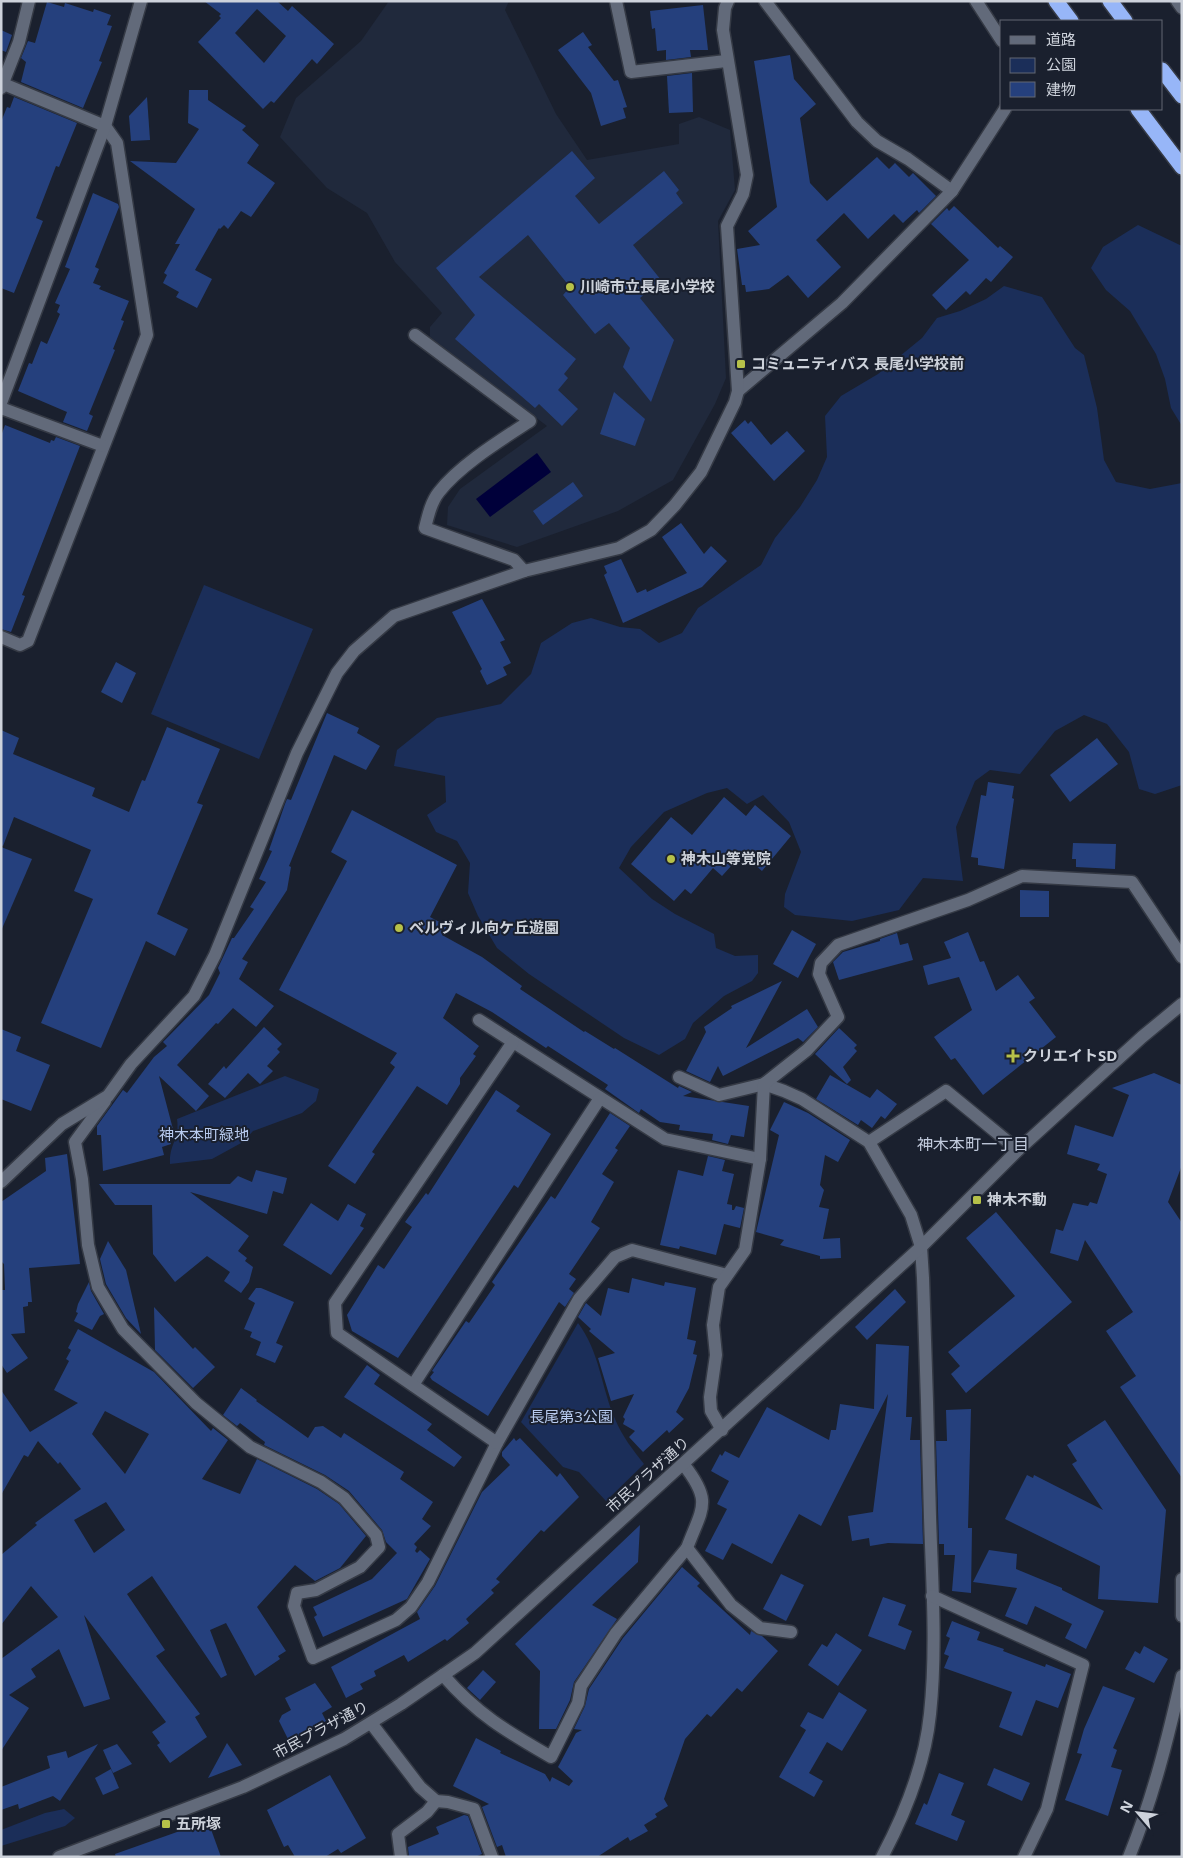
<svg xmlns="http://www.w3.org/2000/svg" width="1183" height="1858" font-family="'Open Sans','Noto Sans JP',sans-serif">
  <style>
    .built { fill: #20293c }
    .green { fill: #1b2e59 }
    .water { fill: #00003a }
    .building { fill: #25407d; fill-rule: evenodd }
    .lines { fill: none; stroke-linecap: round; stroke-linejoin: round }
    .minor-casing { stroke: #353a45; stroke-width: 15 }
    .highway-casing { stroke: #353a45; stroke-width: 18 }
    .minor { stroke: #626a7a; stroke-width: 12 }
    .highway { stroke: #97b6f8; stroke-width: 15 }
    .poi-dot { fill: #b6c149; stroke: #1a202e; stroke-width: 2 }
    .labels { text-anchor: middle; stroke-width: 4; stroke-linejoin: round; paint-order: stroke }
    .poi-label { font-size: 15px; font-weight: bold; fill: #cdd2db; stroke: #1a202e; text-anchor: start }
    .park-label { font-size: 15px; fill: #b8cbef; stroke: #1a202e }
    .street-label { font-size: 15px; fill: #cdd2db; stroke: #1a202e }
    .neighbourhood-label { font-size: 16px; fill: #c2cbdd; stroke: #1a202e }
  </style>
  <rect width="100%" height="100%" fill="#1a202e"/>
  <path class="built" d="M389,1h120l-4,9 51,104 31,46 92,-16v-20l20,-7 31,13 5,60 -17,31 8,157 -11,26 -42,76 -55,31 -101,36 -70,-22 1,-18 12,-18 87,-63 -117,-89v-10l12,-14 -47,-51 -28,-49 -40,-25 -47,-51 16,-39 65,-57z"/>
  <g class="green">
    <path d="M1138,225l44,21v180l-11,-18 -6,-29 -9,-25 -26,-43 -24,-21 -15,-22 12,-21z"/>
    <path d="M1004,286l38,11 33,51 9,7 13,53 7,52 12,22 34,7 32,-6v302l-27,9 -16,-5 -10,-37 -22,-28 -23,-9 -29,16 -35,43 -30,-4 -15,11 -19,46 7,54 -40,-3 -24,32 -47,11 -57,-6 -11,-8 1,-13 16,-42 -12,-30 -26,-27 -16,9 -20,-16 -20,5 -43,19 -33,35 -12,21 33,31 23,15 39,20 2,14 19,8 23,-1v18l-6,8 -28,15 -31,27 -8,16 -26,16 -35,-17 -95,-64 -32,-26 -19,-32 -10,-23 2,-30 -13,-22 -21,-9 -9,-17 19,-13 -1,-26 -51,-10 3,-16 40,-32 64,-14 30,-30 10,-31 31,-20 19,-5 29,9 20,2 19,14 23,-10 16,-25 63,-43 14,-27 25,-31 17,-27 10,-23 -2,-41 16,-20 37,-22 44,-36 15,-20 23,-7 26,-12z"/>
    <path d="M204,585l109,44 -54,130 -108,-45z"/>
    <path d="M285,1076l34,13 -3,12 -14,12 -49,18 -10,11 -31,17 -42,5c-1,-21 10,-24 7,-45z"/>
    <path d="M578,1323c22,29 23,64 37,96 7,17 18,31 29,45l-38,37 -27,-29 -16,-5 -42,-45z"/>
    <path d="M64,1809l11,9 -10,8 -64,20v-16l44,-17z"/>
  </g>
  <path class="water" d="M537,453l14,19 -61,45 -14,-18z"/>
  <g class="building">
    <path d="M204,1h73l11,10 4,-5 42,38 -17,20 -5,-5 -38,44 -3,-2 -8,8 -65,-67 23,-24 -2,-2 2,-2zM257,9l29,27 -22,27 -29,-30z"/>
    <path d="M47,2l17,5 1,-4 28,9 1,-3 17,6 -4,10 5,1 -13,35 3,1 -19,46 -62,-26 5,-20 -5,-4 7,-17 7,2z"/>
    <path d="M703,5l5,45h-18l1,7 -25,3v-10l-9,1 -2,-23 -3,1 -2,-18z"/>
    <path d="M1,30l11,5 -6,17 -5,-2z"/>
    <path d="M583,32l9,13 -4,2 26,34 4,-1 9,27 -4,1 3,10 -25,8 -10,-33 -33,-43z"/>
    <path d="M790,55l4,24 22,25 -16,14 10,65 17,18 50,-44 12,12 6,-6 14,14 4,-4 23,23 -17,17 -2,-3 -14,13 -9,-9 -26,25 -24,-26 -28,27 25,27 -33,31 -20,-23 -19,14 -23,3 -1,-7h-3l-5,-36 23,-4 -12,-14 29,-24 -23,-146z"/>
    <path d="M692,73l1,39 -24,1 -2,-37z"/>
    <path d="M189,90h19v10l38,26 -4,4 17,15 -12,18 28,20 -24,34 -10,-6 -13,18 -4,-4 -4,4 -1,-1 -24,42 17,9 -15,29 -21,-11 3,-5 -16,-9 4,-8 -3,-2 16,-29h-5l20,-35 -65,-48 46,2 23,-34 -11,-6z"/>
    <path d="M14,97l63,26 -18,44 -3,-1 -20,52 7,3 -29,72 -13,-5v-166l6,-15 3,1z"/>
    <path d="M147,97l3,43 -19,1 -2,-25z"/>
    <path d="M572,151l23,27 -20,18 24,28 65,-53 15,19 -3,3 7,10 -50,42 28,35 -21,18 34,42 -23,62 -28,-35 7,-19 -21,-25 -14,11 -32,-39 7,-8 -42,-52 -49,42 97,82 -12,15 4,4 -10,12 20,19 -16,17 -23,-22 -4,4 -80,-69 20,-24 -39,-47z"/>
    <path d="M93,193l25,11 1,3 -24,60 4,2 -6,14 8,3 -2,3 30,12 -8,19 3,1 -11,28 2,1 -26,64 4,2 -6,15 -24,-9 4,-10 -49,-21 11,-28 3,1 9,-23 6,3 13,-30 -3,-2 3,-7 -5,-2 15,-34 -5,-2z"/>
    <path d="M954,206l44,42 2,-2 13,11 -22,25 -5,-4 -16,17 -4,-4 -20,19 -14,-15 37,-35 -38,-36 16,-16 2,3z"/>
    <path d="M614,392l31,27 -10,27 -35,-12z"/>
    <path d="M745,420l3,4 3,-3 20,24 16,-14 18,20 -31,30 -43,-48z"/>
    <path d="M5,425l45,18 1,-3 3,1 2,-4 24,9 -58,149 3,1 -14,36 -10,-3v-193z"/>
    <path d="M573,482l10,14 -40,29 -10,-14z"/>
    <path d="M681,523l23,31 7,-8 16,15 -25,26 -79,36 -19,-48 3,-2 -3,-7 17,-7 16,34 9,-4 1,3 40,-19 -25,-36z"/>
    <path d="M482,599l23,41 -5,2 11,21 -8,4 4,8 -20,10 -7,-14 2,-2 -30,-57z"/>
    <path d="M116,662l20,11 -14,30 -21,-11z"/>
    <path d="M327,713l32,15 -2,5 23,13 -14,24 -32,-15 -45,111 2,1 -4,23 -45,69 6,3 -9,17 35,27 -18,21 -23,-19 -15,16 -2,-1 -39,42 32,31 -13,15 -37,-35 15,57 -6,2 3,9 -9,3 2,8 -61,16 -2,-36h-4v-9l26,-36 4,3 27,-36 13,-11 -4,-4 46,-47 11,-22 -2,-5 14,-30h2l20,-29 -4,-2 16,-25 -7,-3 13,-28 -3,-1 16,-46 2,-5 4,1z"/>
    <path d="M167,727l53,22 -23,54 6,2 -46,109 31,15 -13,27 -29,-15 -45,107 -60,-25 52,-124 -19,-8 17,-41 -77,-33 -11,29 -2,-1v-115l18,8 -6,16 82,34 -3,8 37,16 13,-32 3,1z"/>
    <path d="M1097,738l21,26 -48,38 -20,-27z"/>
    <path d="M988,782l26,4 -2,12 2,1 -10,70 -26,-4v-7l-7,-1 10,-62 5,1z"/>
    <path d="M724,797l22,19 9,-11 36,31 -29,35 -20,-17 -20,22 -9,-8 -22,26 -6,-5 -11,12 -43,-37 40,-47 21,18z"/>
    <path d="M352,810l105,55 -27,52 17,9 -5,9 40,22 40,29 -2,3 64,43 1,-1 29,18 1,-1 63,40 1,-2 13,6 -9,4 66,10 -5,31 -13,-2 -3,9 -16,-4 1,-6 -34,-4 1,-5 -20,-3 -19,-13 -2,4 -34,-24 3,-4 -60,-39 -2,2 -54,-36 -36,-19 -13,25 36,28 -6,8 3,2 -16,22v6l-13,21 -30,-19 -45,66 3,2 -20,30 -27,-18 67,-99 -5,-4 7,-10 -118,-63 68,-129 -16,-9z"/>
    <path d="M1073,843l43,1 -1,25 -39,-2v-8h-4z"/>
    <path d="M1,847l31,12 -31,72z"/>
    <path d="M1020,890l29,1v26h-29z"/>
    <path d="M792,930l24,14 -18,34 -25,-14z"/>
    <path d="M968,932l12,30 4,-1 12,30 22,-16 17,23 -6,4 27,35 -73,58 -28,-37 -4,2 -17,-23 38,-27 -13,-33 -31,8 -5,-19 28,-8 -7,-16z"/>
    <path d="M897,933l3,12 8,-2 5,17 -74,20 -6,-18 10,-10 37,-11v-2z"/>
    <path d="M782,981l-36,67 61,-39 11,18 -15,15 -5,-4 -75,38 -5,-10 -8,16 -24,-11 20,-39 -2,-5 28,-19 -1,-2z"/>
    <path d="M264,1027l18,17 -5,5 3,3 -13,14 6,5 -13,13 -12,-11 -23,25 -17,-14 16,-18 2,3z"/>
    <path d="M839,1028l18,17 -3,3 3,3 -14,16 8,13 -4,4 -32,-30z"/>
    <path d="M1,1029l20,8 -5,14 34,14 -19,46 -30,-12z"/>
    <path d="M1154,1073l28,12v80l-14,37 14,21v255l-62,-91 16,-11 -30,-45 27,-19 -48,-72 -7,21 -28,-8 6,-24 7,2 10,-28 15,3 2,-4 7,2 10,-30 -10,-4 3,-6 -33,-10 8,-29 38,12 16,-42 -17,-7z"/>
    <path d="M830,1075l40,23 7,-9 20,15 -12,15 -4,-3 -9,12 -11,-8 -3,5 -42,-26z"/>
    <path d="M496,1090l24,16 -4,5 35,23 -33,54 -4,-3 -116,173 -46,-27 -5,-16 31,-50 6,4 28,-42 -7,-5 21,-29 2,2z"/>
    <path d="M784,1102l24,11 42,27 -12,22 -13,-7 -5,30 4,5 -5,17 10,2 -6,30 17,-1 1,20 -21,1v-3l-40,-11 4,-5 -28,-8 23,-97 -9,-5z"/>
    <path d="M610,1113l20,13 -15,22 3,2 -16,24 12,8 -23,40 9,6 -31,46 7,5 -7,10 5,4 -9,14 -6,-5 -71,114 -56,-36 -2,-3 4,-5 -2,-1 34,-50 3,2 26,-38 -3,-3 59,-86 4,3z"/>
    <path d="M67,1154l13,110 -51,4 3,34h-4v4l-5,1 2,26 -14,1 17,24 -21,15 -6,-9v-74h4l-1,-26 -3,-3v-59l45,-31 -1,-13z"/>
    <path d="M708,1156l17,4 -3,11 12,3 -7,30 5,1v5h2l2,-4 8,2 -4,20 -16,-4 -8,31 -36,-9 -1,3 -19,-4 18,-75 25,6z"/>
    <path d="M256,1170l31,8 -4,16 -10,-3 -6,23 -77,-22 59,44 -11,15 9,7 -2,3 8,6 -4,15 -8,11 -17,-12 6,-9 -23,-16 -32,26 -22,-28 -1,-49h-37l-16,-21h131l8,-8 14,6z"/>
    <path d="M311,1203l27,18 10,-17 18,10 -6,12 4,2 -33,47 -48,-30z"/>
    <path d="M996,1212l76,90 -106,91 -15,-19 9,-8 -12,-14 67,-56 -49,-58z"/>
    <path d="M108,1241l18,29 15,64 -15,-16 -20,-34 -6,-25z"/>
    <path d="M632,1278l32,8 1,-4 31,6 -9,51 9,2 -3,13 4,1 -8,33 -13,24 8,7 -15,14 -2,-3 -24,22 -14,-15 6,-6 -12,-7 2,-5 -2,-2 11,-23 -23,7 -13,-43 17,-5 -26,-22 2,-2 -13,-12 8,-14 15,13 7,-28 21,5z"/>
    <path d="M89,1282l2,9 13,23 -4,2 -8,14 -18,-9 4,-8 -2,-1 2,-8z"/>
    <path d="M256,1288h5l33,14 -18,41 7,3 -8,17 -19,-8 5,-13 -11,-5 2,-5 -8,-3 11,-26 -7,-4z"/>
    <path d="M895,1289l11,13 -39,38 -12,-13z"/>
    <path d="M154,1307l39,42 2,-2 20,20 -22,21 -38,-38z"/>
    <path d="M78,1329l76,43 57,59 2,-3 15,12 -26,39 38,15 17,-35 60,30 22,15 27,32 -26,32 -25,13 -20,-16 -38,42 29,44 -8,5 2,3 -25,17 -29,-53 -16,7 17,45 -6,3 -69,-102 -25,18 38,56 -9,6 44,58 -5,3 12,20 -37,26 -13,-18 3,-2 -8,-11 14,-10 -82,-107 26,84 -26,8 -25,-58 -28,20 5,8 -27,18 20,13 -28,43v-92l57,-42 -27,-31 -30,39v-70l36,-30 -2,-2 46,-34 -21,-27 -2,2 -20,-23 -10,16 -4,-2 -23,40v-105l29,42 48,-29 -24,-13 15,-29 -3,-2 5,-9 -3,-2zM105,1411l44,23 -24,40 -33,-40zM106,1502l19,28 -31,23 -20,-33z"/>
    <path d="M876,1344l33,2 -3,71h6l-2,23h10l3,104 -35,-1 -18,3 -1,-8 -17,3 -4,-25 25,-4 15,-118 -67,132 -22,-12 -27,50 -40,-21 -9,17 -18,-9 22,-42 -10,-5 12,-23 -18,-10 9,-17 2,2 3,-5 14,7 28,-51 62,33 2,-10h5l4,-26 34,5z"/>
    <path d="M367,1365l13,10 -6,9 58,40 -5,6 35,27 -8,10 -110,-70z"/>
    <path d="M241,1388l16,12 -1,1 52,37 7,-11 8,-1 18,12 3,-5 60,39 -4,7 33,23 -11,17 9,7 -17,18 3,3 -2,4 2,2 3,-3 10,9 -23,40 -84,38 -9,-20 3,-2 -4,-8 59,-28 25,-26 -11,-11 -4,-12 -33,-39 -24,-16 -61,-30 1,-3 -25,-19 -3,3 -14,-11z"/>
    <path d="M971,1409l-3,119h4l-1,65 -19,-2 3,-36h-11v-11h-5l-3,-103h11l-1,-31z"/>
    <path d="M1105,1420l61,90 -8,93 -60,-4 2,-33 -95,-47 22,-44 6,3 1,-3 69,35 -31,-46 5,-3 -10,-16z"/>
    <path d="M514,1438l2,3 4,-3 37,39 3,-4 19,24 -35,35 -3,-2 -45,49 4,3 -9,8 3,3 -28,26 3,4 -22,18 -2,-2 -37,23 -4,-7 -30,16 2,5 -16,8 3,5 -17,9 -15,-31 89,-48 -3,-7 18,-26 47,-94 28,-27 -8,-9v-4z"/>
    <path d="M640,1525l-2,37 -46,43 25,14 -43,63 -4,18 -14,29h-17l1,-58 -25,-27z"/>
    <path d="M989,1550l28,4 -1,15 46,19v2l42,21 -18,38 -21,-11 7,-14 -37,-18 -8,19 -22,-9 12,-28 -44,-6z"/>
    <path d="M682,1567l18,16 -3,3 53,49 1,-4 11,5 16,15 -36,41 -5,-4 -26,29 -4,-3 -22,25 -21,60 4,7 -13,8 2,3 -13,8 4,6 -18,10 -2,-4 -31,20h-91l-4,-12 -5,2 -15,-40 7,-3 -36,-18 23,-48 25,13 -1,2 45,21 5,8 2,-5 17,9 4,-5 -15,-14 18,-34 6,-3 -8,-1 11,-23 4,-17 34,-51z"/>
    <path d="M781,1574l23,11 -18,36 -23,-12z"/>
    <path d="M883,1597l23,8 -8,20 14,6 -7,19 -37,-14z"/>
    <path d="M952,1621l28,11 -3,8 27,9 -1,2 42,16 1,-3 25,10 -13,34 -22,-8 -14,36 -23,-9 13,-35 -68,-24 5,-12 -5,-2 6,-16 -4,-2z"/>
    <path d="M836,1633l26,17 -24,36 -30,-21 14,-21 5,3z"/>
    <path d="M1144,1646l24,13 -14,24 -29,-14 10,-18 5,3z"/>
    <path d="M483,1670l13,12 -16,18 -13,-12z"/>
    <path d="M315,1683l17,24 -10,6 4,8 -31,18h-7l-9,-18 3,-6 9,-5 -6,-12z"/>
    <path d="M1103,1686l32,12 -22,50 4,2 -6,17 11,3 -14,46 -43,-16 17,-46 -5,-1 7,-24z"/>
    <path d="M839,1692l28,18 -25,41 -15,-9 -18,31 14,8 -9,16 -35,-20 27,-47 -6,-4 8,-14 15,7z"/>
    <path d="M227,1743l15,22 -34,13z"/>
    <path d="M98,1744l-38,57 -7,-5 -34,13 -1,-5 -17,6v-23l49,-19 -3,-12 19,-5 2,7z"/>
    <path d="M117,1744l15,20 -19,9 -10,-23z"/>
    <path d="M994,1768l36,15 -8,18 -35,-16z"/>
    <path d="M111,1769l8,19 -16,7 -8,-17z"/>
    <path d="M939,1773l25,10 -13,32 14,6 -8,20 -42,-17 9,-21 3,2z"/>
    <path d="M330,1775l36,63 -25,15 -3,-4 -13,8h-30l-7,-12 -4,2 -17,-37z"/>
    <path d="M464,1815l4,1 14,38 -7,3h-66l-1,-10 31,-13 -3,-7z"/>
    <path d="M208,1821l13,36h-105l-1,-3z"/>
  </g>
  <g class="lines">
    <defs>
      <g id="minor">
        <path d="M616,1l15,71 95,-11"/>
        <path d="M765,1l92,121 20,19 31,18 44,32"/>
        <path d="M976,1l26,40"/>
        <path d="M1177,1l5,7"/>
        <path d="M1,83l104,43 12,17 30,192 -119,306 -8,4 -19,-8"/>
        <path d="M1,88l18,-46 10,-41"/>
        <path d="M415,335l115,86c-29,19 -70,44 -91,71 -8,10 -11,24 -14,36l89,32 10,11"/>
        <path d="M738,391l104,-88 110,-112 53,-82"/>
        <path d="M1,403l104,-277 36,-125"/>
        <path d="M1,408l102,38"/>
        <path d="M479,1020l186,119 95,20"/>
        <path d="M679,1077l40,18 45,-11 20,7 18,8 67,43 42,73 10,32 2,31c3,80 5,159 7,239 2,65 7,132 0,197 -5,50 -24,98 -48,143"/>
        <path d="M105,1101l-30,41 7,37 6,66 10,42 25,42 73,74 54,44 71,35 23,16 32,37 3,12 -19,20 -44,23 -19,3 -3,13 19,52 83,-38 15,-13 17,-25 69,-139 82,-144 36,-42 17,-7 95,25"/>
        <path d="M869,1142l77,-51 72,59"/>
        <path d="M1,1182l61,-58 46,-28 23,-32 63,-68 21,-41 82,-202 40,-80 17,-22 40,-35 130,-45 95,-23 32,-18 24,-25 26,-33 34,-70 3,-11 -11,-165 16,-32 4,-19 -24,-145 2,-22 3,-7"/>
        <path d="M413,1385l187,-287"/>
        <path d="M722,1430l-11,-19 -1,-14 6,-42 -3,-30 6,-38 26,-37 15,-91 4,-75 43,-34 31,-33 -19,-43 2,-11 17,-18 130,-45 54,-24 110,6 50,75"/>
        <path d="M497,1443l-160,-110 -2,-30 178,-261"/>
        <path d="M684,1465c29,37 18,43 3,83l44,57 29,23 31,4"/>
        <path d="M1182,1579v37"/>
        <path d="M932,1596l151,69 -36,144 -23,48"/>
        <path d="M443,1675c35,40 63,56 108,82l27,-54 3,-17 35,-53 71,-85"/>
        <path d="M371,1723l49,64 16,14 12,1 26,7 18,48"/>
        <path d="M59,1857l184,-70 101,-48 57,-35 74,-51 446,-406 97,-97 124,-113 40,-33"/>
        <path d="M401,1857l-3,-23 29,-22 9,-11"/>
        <path d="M1129,1857c24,-59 39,-119 53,-181"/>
      </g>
      <g id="highway">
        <path d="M1056,1l15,20"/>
        <path d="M1110,1l15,20"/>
        <path d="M1162,70l20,26"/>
        <path d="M1138,109l44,58"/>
      </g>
    </defs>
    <use href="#minor" class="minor-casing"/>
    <use href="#highway" class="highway-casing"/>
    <use href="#minor" class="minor"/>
    <use href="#highway" class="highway"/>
  </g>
  <g class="poi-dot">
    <circle cx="570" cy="287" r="5"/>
    <rect x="736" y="359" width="10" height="10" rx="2.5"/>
    <circle cx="671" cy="859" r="5"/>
    <circle cx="399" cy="928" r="5"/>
    <path d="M1010.5 1048.5h5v5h5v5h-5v5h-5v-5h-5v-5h5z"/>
    <rect x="972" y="1195" width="10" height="10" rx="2.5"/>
    <rect x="161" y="1819" width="10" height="10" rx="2.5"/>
  </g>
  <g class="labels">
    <g class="poi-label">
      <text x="580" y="292">川崎市立長尾小学校</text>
      <text x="751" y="369">コミュニティバス 長尾小学校前</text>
      <text x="681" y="864">神木山等覚院</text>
      <text x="409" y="933">ベルヴィル向ケ丘遊園</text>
      <text x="1023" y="1061">クリエイトSD</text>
      <text x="987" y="1205">神木不動</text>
      <text x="176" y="1829">五所塚</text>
    </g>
    <g class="park-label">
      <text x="204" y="1140">神木本町緑地</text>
      <text x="571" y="1422">長尾第3公園</text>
    </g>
    <g class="street-label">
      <text transform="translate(648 1475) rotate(-42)" y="5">市民プラザ通り</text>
      <text transform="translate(321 1730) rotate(-28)" y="5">市民プラザ通り</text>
    </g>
    <g class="neighbourhood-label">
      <text x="973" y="1150">神木本町一丁目</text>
    </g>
  </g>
  <rect width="1183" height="1858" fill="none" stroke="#cdd2db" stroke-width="5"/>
  <rect x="1000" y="20" width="162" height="90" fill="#1a202e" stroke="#626773"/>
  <rect x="1010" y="36" width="25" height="8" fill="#626a7a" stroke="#626773"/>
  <text x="1046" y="45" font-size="15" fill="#cdd2db">道路</text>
  <rect x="1010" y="58" width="25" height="15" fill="#1b2e59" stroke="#626773"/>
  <text x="1046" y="70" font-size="15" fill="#cdd2db">公園</text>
  <rect x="1010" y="82" width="25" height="15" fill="#25407d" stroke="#626773"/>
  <text x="1046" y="95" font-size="15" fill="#cdd2db">建物</text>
  <g transform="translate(1138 1813) rotate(298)" stroke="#1a202e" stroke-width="4" paint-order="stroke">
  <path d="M0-4L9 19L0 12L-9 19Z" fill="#cdd2db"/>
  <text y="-8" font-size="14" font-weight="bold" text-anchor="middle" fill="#cdd2db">N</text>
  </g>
</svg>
